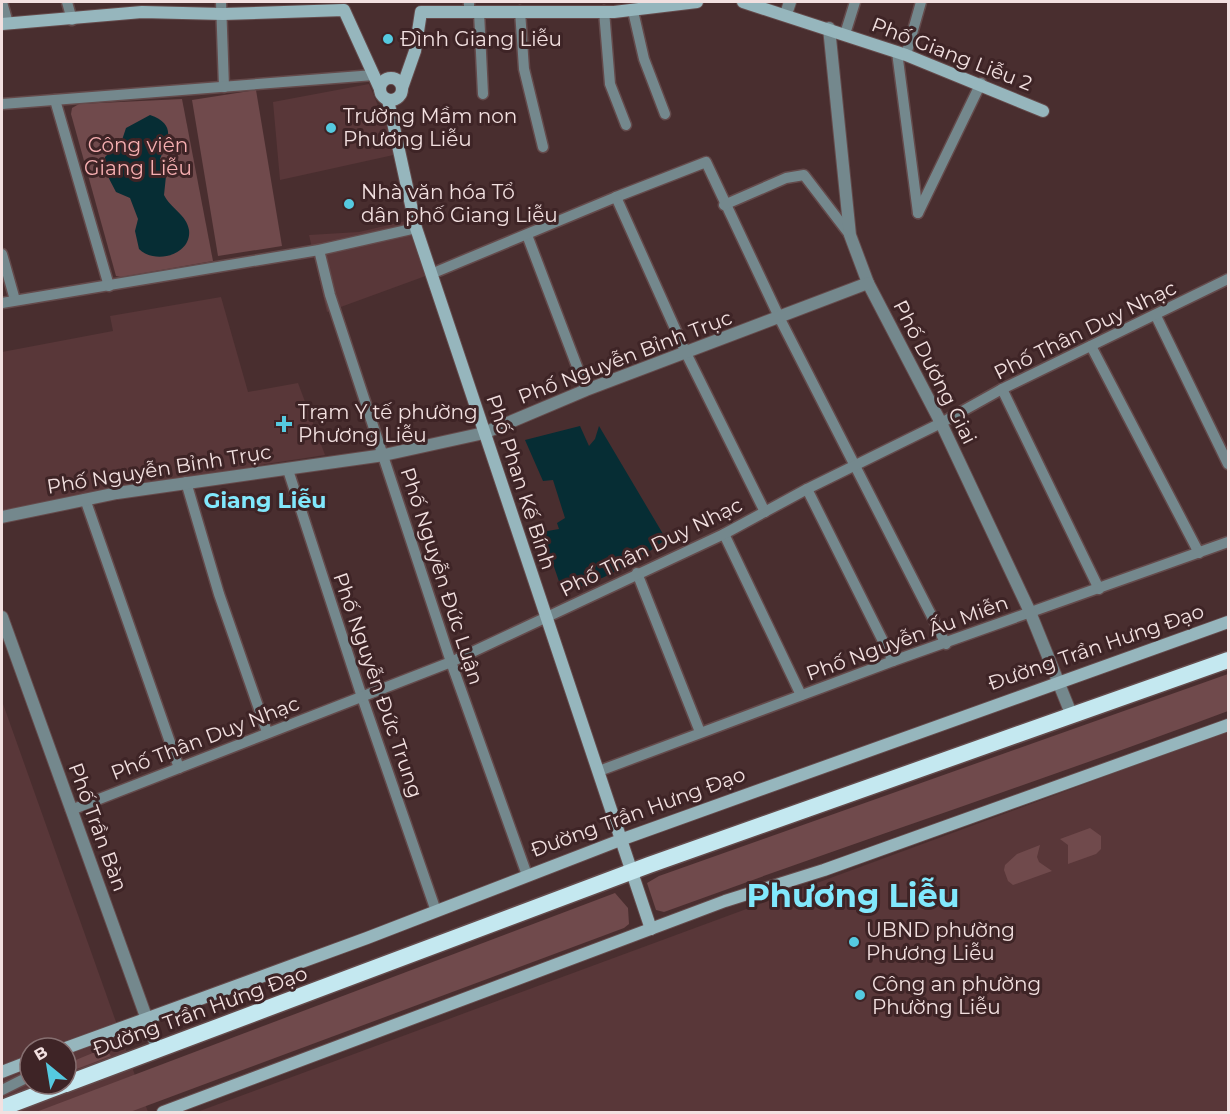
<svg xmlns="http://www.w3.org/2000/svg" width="1230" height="1114" font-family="Montserrat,sans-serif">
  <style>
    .built { fill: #593739; fill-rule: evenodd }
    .green { fill: #704a4c }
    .water { fill: #062d34 }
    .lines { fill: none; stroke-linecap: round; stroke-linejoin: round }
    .minor-casing { stroke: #644a4b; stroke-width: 13 }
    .tertiary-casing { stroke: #644a4b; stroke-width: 14 }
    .secondary-casing { stroke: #644a4b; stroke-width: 14 }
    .trunk-casing { stroke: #644a4b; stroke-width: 19 }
    .minor { stroke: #74888d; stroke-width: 10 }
    .tertiary { stroke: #74888d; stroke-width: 12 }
    .secondary { stroke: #96b6bd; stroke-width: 12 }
    .trunk { stroke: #c4e8f0; stroke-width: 16 }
    .poi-dot { fill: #55cae0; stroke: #3e2426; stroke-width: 2 }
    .labels { text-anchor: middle; stroke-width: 6; stroke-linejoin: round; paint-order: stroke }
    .poi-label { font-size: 20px; fill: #f2e0e0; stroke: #3e2426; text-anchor: start }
    .street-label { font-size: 20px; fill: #f2e0e0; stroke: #3e2426 }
    .park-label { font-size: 20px; fill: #f6afb1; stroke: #3e2426 }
    .quarter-label { font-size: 22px; font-weight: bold; fill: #81e8fc; stroke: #3e2426 }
    .town-label { font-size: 32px; font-weight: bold; fill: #81e8fc; stroke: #3e2426 }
  </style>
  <rect width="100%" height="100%" fill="#492e2f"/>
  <g class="built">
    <path d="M369,84l29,70 -118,26 -7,-78z"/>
    <path d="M414,219l17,55 -104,38 -18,-77 50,-3z"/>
    <path d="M221,297l27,95 50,-9 27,72 -59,9 -80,18 -184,35v-165l111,-21 -3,-15z"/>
    <path d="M2,701l146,411h-146zM30,1048h36v36h-36z"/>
    <path d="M1228,732v380h-1031l923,-341z"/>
  </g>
  <g class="green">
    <path d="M256,90l26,156 -64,10 -26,-156z"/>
    <path d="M182,99l31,162 -92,16 -5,-1 -45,-162 1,-6 7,-4z"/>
    <path d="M1228,674v37c-187,70 -376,132 -564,201l-8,-2 -9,-27 12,-7z"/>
    <path d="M1090,828l11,8v13l-5,5 -28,10v-19l-8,-6z"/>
    <path d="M1040,845l-3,12 2,5 13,9 -39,14 -5,-4 -4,-11 1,-5 12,-11z"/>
    <path d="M615,893l13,15 1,16 -5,4 -494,184h-94z"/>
    <path d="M100,1050l8,2 3,4 -45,17v-9z"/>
  </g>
  <g class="water">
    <path d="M150,115c26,9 19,24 10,44l6,17 -2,19c6,13 23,20 25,35 3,25 -34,35 -50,19l-4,-18 3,-12 -8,-21 -14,-6 -12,-23 1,-12 17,-17 4,-12z"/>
    <path d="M580,426l9,20 6,-7 4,-13 67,113c-31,25 -66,42 -103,54l-21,-61 17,-3 -2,-6 8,-5 -12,-38 -10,1 -18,-41z"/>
  </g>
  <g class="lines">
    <defs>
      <g id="minor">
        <path d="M2,2l6,21"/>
        <path d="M67,2l5,18"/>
        <path d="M221,2l3,85"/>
        <path d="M469,2v10"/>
        <path d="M520,11l4,58 19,78"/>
        <path d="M604,11l6,73 16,41"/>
        <path d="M633,11l11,48 21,55"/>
        <path d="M479,12l4,82"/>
        <path d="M845,34l10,-32"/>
        <path d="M897,52l21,161"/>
        <path d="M906,55l15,-53"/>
        <path d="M55,100l54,186"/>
        <path d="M2,104l372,-29"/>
        <path d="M616,197l90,-35 74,157 166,325"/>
        <path d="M724,205l62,-27 18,-3 46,60"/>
        <path d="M918,213l63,-130"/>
        <path d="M527,235l59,155"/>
        <path d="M319,250l11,45 121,367 76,213"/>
        <path d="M2,254l13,46"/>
        <path d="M431,274l185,-77 70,156 79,159"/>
        <path d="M2,303l317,-53 97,-22"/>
        <path d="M1156,316l72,148"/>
        <path d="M1091,346l108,207"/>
        <path d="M1002,389l97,200"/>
        <path d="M288,470l74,227 74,214"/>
        <path d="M186,482l33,112 48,138"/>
        <path d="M807,489l86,172"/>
        <path d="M85,499l94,269"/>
        <path d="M724,534l77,161"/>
        <path d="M637,573l63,159"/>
        <path d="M599,771l294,-110 335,-119"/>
        <path d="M71,810l380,-148 273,-128 83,-45 134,-66 61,-34 226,-110"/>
        <path d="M2,1090l28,-14"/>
      </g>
      <g id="tertiary">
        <path d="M786,14l4,-12"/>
        <path d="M829,28l21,207 18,48 73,140 89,189 42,104"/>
        <path d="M2,517l115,-24 267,-38 100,-22 102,-43 282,-107"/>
        <path d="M2,617l156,433"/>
      </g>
      <g id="secondary">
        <path d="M743,2l163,53 137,56"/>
        <path d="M2,24l140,-12 81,2 121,-4 36,79"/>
        <circle cx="391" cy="89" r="11"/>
        <path d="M402,88l13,-37 6,-39h193l83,-10"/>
        <path d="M388,100l28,128 235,701"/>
        <path d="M66,1048l301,-110 256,-99 605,-217"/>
        <path d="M2,1072l28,-11"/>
        <path d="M163,1112l562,-211 99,-31 404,-145"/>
      </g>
      <g id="trunk">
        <path d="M66,1084l583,-219 579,-205"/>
        <path d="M2,1108l63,-24"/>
      </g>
    </defs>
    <use href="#minor" class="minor-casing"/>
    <use href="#tertiary" class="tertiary-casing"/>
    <use href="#secondary" class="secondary-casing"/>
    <use href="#trunk" class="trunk-casing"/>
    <use href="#minor" class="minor"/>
    <use href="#tertiary" class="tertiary"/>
    <use href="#secondary" class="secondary"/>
    <use href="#trunk" class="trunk"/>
  </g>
  <g class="poi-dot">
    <circle cx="388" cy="39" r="6"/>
    <circle cx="331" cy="128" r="6"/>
    <circle cx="349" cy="204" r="6"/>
    <path d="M281 415h6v6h6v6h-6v6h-6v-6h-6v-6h6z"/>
    <circle cx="854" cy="942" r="6"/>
    <circle cx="860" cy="995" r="6"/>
  </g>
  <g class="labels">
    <g class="poi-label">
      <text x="400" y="46">Đình Giang Liễu</text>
      <text x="343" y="123">Trường Mầm non<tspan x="343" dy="23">Phương Liễu</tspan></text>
      <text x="361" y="199">Nhà văn hóa Tổ<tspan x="361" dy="23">dân phố Giang Liễu</tspan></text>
      <text x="298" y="419">Trạm Y tế phường<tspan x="298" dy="23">Phương Liễu</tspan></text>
      <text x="866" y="937">UBND phường<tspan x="866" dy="23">Phương Liễu</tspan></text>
      <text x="872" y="991">Công an phường<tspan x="872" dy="23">Phường Liễu</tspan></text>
    </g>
    <g class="street-label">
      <text transform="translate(952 54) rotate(21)" y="7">Phố Giang Liễu 2</text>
      <text transform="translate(1085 330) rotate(-26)" y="7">Phố Thân Duy Nhạc</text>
      <text transform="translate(625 357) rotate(-21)" y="7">Phố Nguyễn Bỉnh Trục</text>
      <text transform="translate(935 372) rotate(63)" y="7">Phố Dương Giai</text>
      <text transform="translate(159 469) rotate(-9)" y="7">Phố Nguyễn Bỉnh Trục</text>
      <text transform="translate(521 482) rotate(72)" y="7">Phố Phan Kế Bính</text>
      <text transform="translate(651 547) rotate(-26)" y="7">Phố Thân Duy Nhạc</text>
      <text transform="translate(442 576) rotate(72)" y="7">Phố Nguyễn Đức Luận</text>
      <text transform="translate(907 638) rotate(-20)" y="7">Phố Nguyễn Ấu Miễn</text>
      <text transform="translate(1096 647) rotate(-19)" y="7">Đường Trần Hưng Đạo</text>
      <text transform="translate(378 685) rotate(71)" y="7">Phố Nguyễn Đức Trung</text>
      <text transform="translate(205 738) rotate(-21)" y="7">Phố Thân Duy Nhạc</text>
      <text transform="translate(638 812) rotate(-20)" y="7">Đường Trần Hưng Đạo</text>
      <text transform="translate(98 827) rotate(70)" y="7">Phố Trần Bàn</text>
      <text transform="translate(200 1011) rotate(-20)" y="7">Đường Trần Hưng Đạo</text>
    </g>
    <g class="park-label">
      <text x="138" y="152">Công viên<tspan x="138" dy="23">Giang Liễu</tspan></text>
    </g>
    <g class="quarter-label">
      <text x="265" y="508">Giang Liễu</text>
    </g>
    <g class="town-label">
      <text x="853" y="907">Phương Liễu</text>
    </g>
  </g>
  <rect width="1230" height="1114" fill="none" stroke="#f2e0e0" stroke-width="6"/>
  <g transform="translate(48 1066) rotate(330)"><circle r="28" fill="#3e2426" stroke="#866f70" stroke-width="1.5"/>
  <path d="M0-4.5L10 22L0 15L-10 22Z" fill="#55cae0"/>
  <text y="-9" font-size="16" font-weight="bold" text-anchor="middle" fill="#f2e0e0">B</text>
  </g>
</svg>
